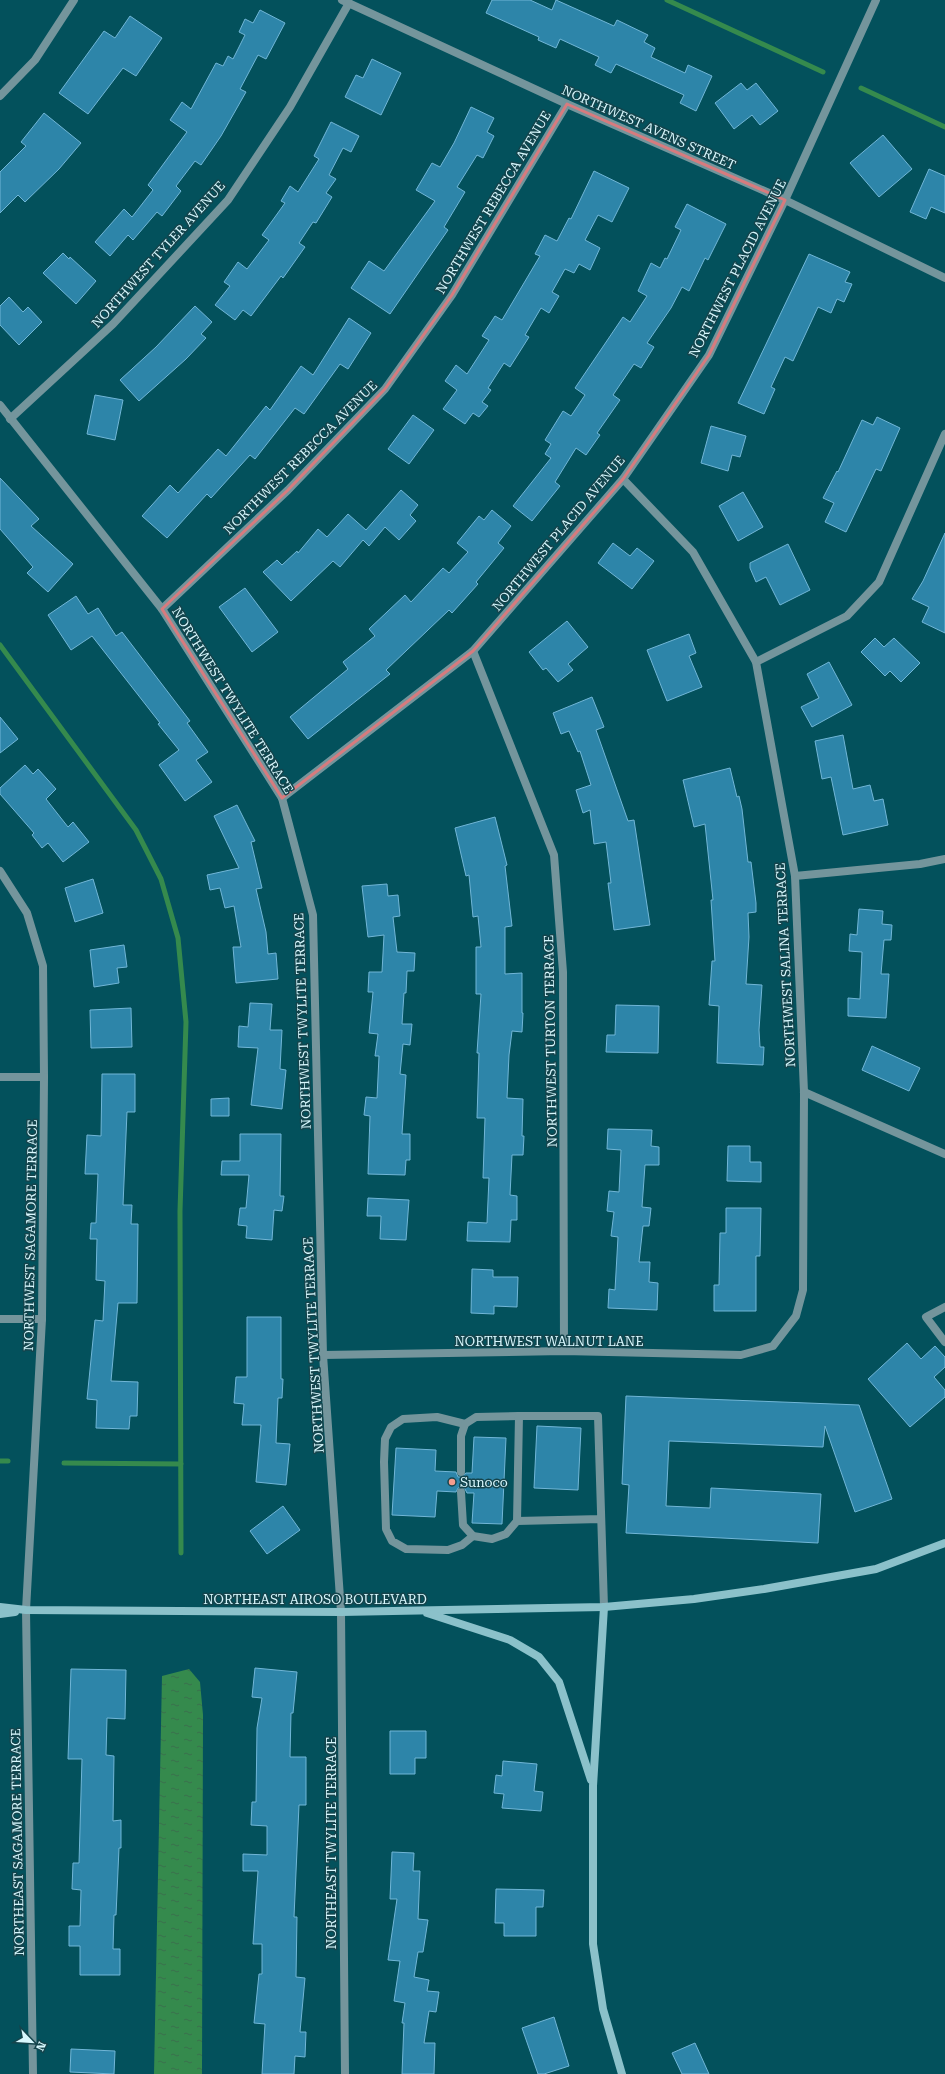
<svg xmlns="http://www.w3.org/2000/svg" width="945" height="2074" font-family="'Roboto Serif',serif">
  <style>
    .water { fill: url(#water-ripples) }
    .lines { fill: none; stroke-linecap: round; stroke-linejoin: round }
    .stream { stroke: #358a4d; stroke-width: 5 }
    .building { fill: #2d85a9; stroke: #71b6d7 }
    .service { stroke: #74959c; stroke-width: 8 }
    .minor { stroke: #74959c; stroke-width: 8 }
    .secondary { stroke: #8bc1ca; stroke-width: 8 }
    .marked { fill: none; stroke: #d77b7e; stroke-width: 3; stroke-linejoin: round }
    .poi-dot { fill: #f59d8e; stroke: #15444c; stroke-width: 1.5 }
    .labels { text-anchor: middle; stroke-width: 3; stroke-linejoin: round; paint-order: stroke }
    .street-label { font-size: 13px; fill: #d8f8fe; stroke: #15444c }
    .poi-label { font-size: 13px; fill: #d8f8fe; stroke: #15444c; text-anchor: start }
  </style>
  <defs>
    <pattern id="water-ripples" width="26" height="14" patternUnits="userSpaceOnUse"><rect width="26" height="14" fill="#358a4d"/><path d="M2 4q2-2 4 0t4 0M15 11q2-2 4 0t4 0" fill="none" stroke="#3a704d"/></pattern>
  </defs>
  <rect width="100%" height="100%" fill="#03515c"/>
  <path class="water" d="M189,1669l11,13 3,33 -1,359h-48l8,-398z"/>
  <g class="lines">
    <g class="stream">
      <path d="M667,0l156,72"/>
      <path d="M861,88l84,39"/>
      <path d="M0,645l136,185 25,49 17,59 8,84 -6,189 1,342"/>
      <path d="M0,1461h8"/>
      <path d="M64,1463l117,1"/>
    </g>
  </g>
  <g class="building">
    <path d="M492,0h38l22,10 4,-10 58,26 3,-6 31,15 -4,7 11,6 -4,9 34,16 3,-8 24,11 -16,35 -16,-8 4,-8 -68,-31 -5,9 -16,-8 4,-8 -39,-18 -4,9 -18,-8 1,-3 -53,-24z"/>
    <path d="M260,10l25,13 -19,36 -8,-4 -18,34 6,3 -25,44 -20,29 -6,-4 -19,25 5,5 -19,25 -5,-4 -24,28 -5,-5 -18,21 -15,-14 29,-33 8,8 21,-27 -5,-5 39,-53 -17,-12 12,-18 9,7 25,-46 7,3 5,-10 5,3 12,-24 -6,-3 6,-13 8,4z"/>
    <path d="M130,16l32,22 -26,38 -13,-8 -35,46 -29,-21 45,-62 11,7z"/>
    <path d="M372,59l29,14 -20,42 -36,-18 11,-22 7,3z"/>
    <path d="M741,83l6,7 9,-7 22,28 -18,14 -8,-10 -18,14 -19,-26z"/>
    <path d="M471,107l23,11 -7,14 7,4 -11,22 -6,-3 -20,32 8,5 -21,35 4,3 -58,84 -39,-26 18,-27 15,10 51,-70 -19,-11 16,-27 8,4 14,-24z"/>
    <path d="M44,113l37,30 -22,26 -34,33 -7,-7 -18,18v-41l26,-26 -5,-4z"/>
    <path d="M331,122l28,14 -8,16 -8,-4 -14,27 7,4 -10,14 6,4 -16,26 -3,-1 -14,21 6,4 -22,31 -2,-2 -30,40 -8,-6 -8,10 -20,-15 15,-19 -6,-4 14,-20 9,7 22,-29 -7,-5 23,-32 -4,-2 9,-15 8,6 21,-33 -5,-3z"/>
    <path d="M883,135l29,34 -33,28 -29,-34z"/>
    <path d="M929,169l16,7v37l-14,-6 -5,12 -16,-7z"/>
    <path d="M594,171l35,17 -17,34 -14,-7 -13,25 15,8 -10,22 -11,-6 -5,9 -9,-4 -13,23 7,4 -10,17 -8,-5 -16,27 4,2 -19,30 -6,-4 -16,25 3,2 -9,12 6,4 -9,11 -6,-4 -8,11 -22,-15 14,-19 -12,-9 11,-16 11,9 22,-34 -7,-4 13,-20 7,4 38,-64 -5,-2 10,-19 12,6 12,-23 2,1z"/>
    <path d="M687,204l39,20 -18,36 -3,-2 -16,33 -7,-4 -11,21 -24,35 7,4 -13,21 -7,-4 -21,31 7,5 -23,33 3,2 -14,20 -10,-7 -21,34 5,4 -28,35 -19,-15 38,-48 -6,-4 6,-10 -6,-4 18,-29 8,5 14,-21 -10,-7 48,-71 7,5 17,-26 -9,-5 13,-28 9,5 5,-10 2,1 14,-29 -6,-3z"/>
    <path d="M63,253l6,6 1,-2 26,24 -20,23 -33,-31z"/>
    <path d="M809,254l41,18 -5,10 7,2 -8,18 -7,-3 -6,14 -13,-6 -25,54 -8,-4 -14,30 4,2 -11,25 -26,-11z"/>
    <path d="M9,297l14,15 5,-5 14,15 -23,23 -19,-20v-19z"/>
    <path d="M195,306l17,16 -11,12 5,4 -20,21 -47,42 -19,-21 36,-33z"/>
    <path d="M349,318l22,15 -23,36 -8,-5 -36,50 -9,-6 -40,51 -5,-4 -39,43 -4,-4 -40,44 -25,-22 28,-31 8,8 40,-44 8,7 40,-50 4,4 31,-44 12,9z"/>
    <path d="M95,395l28,5 -8,40 -28,-6z"/>
    <path d="M413,415l21,15 -25,34 -21,-15z"/>
    <path d="M877,417l23,11 -19,43 -5,-2 -30,63 -21,-10 9,-19 -11,-5 14,-27 1,1 24,-52 11,5z"/>
    <path d="M711,426l35,10 -6,21 -8,-2 -4,16 -27,-8z"/>
    <path d="M0,478l39,41 -8,7 42,38 -25,28 -21,-19 6,-6 -33,-38z"/>
    <path d="M401,490l17,15 -8,10 6,6 -17,19 -14,-13 -16,19 -6,-6 -23,27 -7,-6 -42,40 -28,-29 14,-12 5,5 15,-14 1,2 20,-24 9,8 21,-23 18,16z"/>
    <path d="M743,492l20,35 -25,14 -19,-35z"/>
    <path d="M492,510l19,16 -13,17 6,5 -28,34 2,2 -26,29 -3,-3 -63,60 4,4 -82,65 -18,-22 58,-48 -5,-7 32,-26 -6,-7 36,-34 6,7 32,-34 6,5 19,-21 -11,-9 22,-27 5,4z"/>
    <path d="M945,533v100l-23,-11 7,-15 -17,-8 11,-18z"/>
    <path d="M613,543l17,13 7,-8 17,13 -22,28 -34,-26z"/>
    <path d="M788,544l22,46 -30,15 -14,-28 -10,5 -6,-14v-5z"/>
    <path d="M245,588l33,44 -26,20 -33,-45z"/>
    <path d="M76,596l12,18 10,-6 18,28 6,-4 68,89 -3,2 21,29 -12,8 16,22 -27,19 -26,-36 20,-15 -21,-26 2,-1 -68,-87 -21,14 -23,-35z"/>
    <path d="M567,621l21,26 -20,17 5,6 -15,12 -12,-14 -3,2 -14,-18z"/>
    <path d="M689,634l7,19 -7,3 13,31 -35,14 -20,-51z"/>
    <path d="M875,638l9,9 10,-9 26,25 -19,19 -11,-11 -5,5 -24,-24z"/>
    <path d="M829,662l23,43 -40,22 -11,-20 18,-9 -12,-24z"/>
    <path d="M592,697l12,30 -8,3 32,91 6,-1 16,105 -36,5 -6,-47h3l-5,-41 -12,2 -4,-34 -7,3 -7,-23 15,-5 -11,-34 -2,1 -9,-21 -8,3 -8,-21z"/>
    <path d="M0,717l18,22 -18,14z"/>
    <path d="M843,735l10,54 17,-4 4,16 9,-2 5,26 -45,10 -12,-58 -9,2 -7,-38z"/>
    <path d="M25,765l8,9 5,-5 18,20 -10,10 22,28 5,-5 16,20 -26,20 -15,-19 -6,5 -10,-13 2,-2 -34,-39v-6z"/>
    <path d="M730,768l7,29 2,-1 3,13 6,53h3l5,41v9l-8,1 1,24 -3,47 16,1 -3,45 1,17h4l-1,18 -46,-2 2,-57 -10,-1 3,-44h3l-4,-61h2l-8,-76 -11,3 -11,-47z"/>
    <path d="M237,805l18,36 -4,1 11,46 -6,1 10,43 2,22 8,-1 2,26 -42,4 -3,-36h8l-7,-41 -9,2 -5,-20 -10,2 -3,-15 32,-7 -25,-52z"/>
    <path d="M495,817l12,48 -2,1 7,60 -7,1v47l17,-1v40h1l-1,19 -10,-1 -3,24 -2,43 16,1 -1,37h2l-1,19h-11l-2,40 7,1v24h-6l-1,22 -43,-1 1,-19 19,1 2,-45h-6l2,-60h-8l2,-65h-2l4,-59h-5v-47h5l-3,-31 -5,1 -4,-42 -3,1 -11,-48z"/>
    <path d="M93,879l10,34 -28,9 -10,-34z"/>
    <path d="M387,884l1,12 10,-1 2,21 -7,1 4,35 18,1 -1,18h-7l-1,22h-2l-2,31h10l-2,21 -7,-1 -3,30 6,1 -4,59h8v26h-4l-1,15 -37,-1 2,-58 -6,-1 2,-18 11,1 2,-42h-4l3,-22 -9,-1 4,-41h-5l1,-20h13l2,-37 -16,2 -6,-51z"/>
    <path d="M859,909l24,2 -1,13 10,1 -1,15h-7l-3,34h8l-3,44 -38,-2v-18l12,1 2,-47 -13,-1 1,-17 7,1z"/>
    <path d="M124,945l3,22 -10,1 2,15 -25,4 -4,-37z"/>
    <path d="M250,1003l22,1 -2,26h12l-2,39 6,1 -4,39 -31,-4 7,-57 -20,-1 1,-21 9,1z"/>
    <path d="M616,1005l43,1 -1,47 -52,-1 1,-17h8z"/>
    <path d="M131,1008l1,39 -41,1 -1,-38z"/>
    <path d="M872,1046l48,22 -11,23 -47,-21z"/>
    <path d="M102,1074h33v38h-8l-4,93h9l-1,19h7l-1,79h-19l-7,78 27,1 -1,34h-7l-1,13 -33,-1 1,-28 -10,-1 8,-79 8,1 2,-40 -9,-1 1,-41h-7l1,-16h5l2,-49h-13l2,-39 14,1z"/>
    <path d="M229,1098v18h-18v-17z"/>
    <path d="M608,1129l44,1 -1,16 8,1v18h-14l-3,42 9,1 -2,18h-6l-4,36h11l-1,20 9,1 -1,27 -49,-2 1,-19 6,1 3,-53 -7,-1 3,-24 -7,-1 2,-20 10,1 2,-42 -14,-1z"/>
    <path d="M240,1134h41l-1,62h4l-2,15 -8,-1 -2,30 -26,-2 1,-12 -9,-1 2,-17h6l3,-33h-28l1,-14h18z"/>
    <path d="M728,1146h22v16h11v20l-34,-1z"/>
    <path d="M368,1198l41,2 -3,40 -26,-1 1,-23h-14z"/>
    <path d="M726,1208h35l-1,48h-4v55h-42v-26h5l1,-52h6z"/>
    <path d="M472,1269l21,1v7h25l-1,30 -23,-1v8l-23,-1z"/>
    <path d="M247,1317h34v62h2l-1,19h-4l-2,45 14,1 -4,41 -30,-3 5,-57h-19l2,-21 -10,-1 2,-26h11z"/>
    <path d="M907,1343l14,16 14,-13 10,11v10l-11,10 11,13v7l-35,30 -42,-48z"/>
    <path d="M626,1396l233,9 33,94 -37,13 -30,-86 -2,21 -154,-6 -3,65 44,2 1,-20 110,6 -3,49 -192,-10 3,-48 -7,-1z"/>
    <path d="M537,1426l44,2 -3,62 -44,-2z"/>
    <path d="M474,1437l32,1 -4,86 -30,-1 2,-30h-7l-2,-4 -4,-2 -3,1 -2,4 -19,-1 -2,26 -43,-2 4,-67 40,2 -1,21 21,1 2,5h3l5,-4h6z"/>
    <path d="M283,1506l17,24 -33,24 -17,-23z"/>
    <path d="M255,1668l42,4 -4,41h-2l-1,44h16v48h-7l-5,112h3l-1,60 9,1 -5,54h6l-1,25 -10,-1 -1,18h-32l3,-50 -11,-1 5,-49h3v-30h-9l5,-73h-15v-17l24,1v-29l-16,-1 1,-23h4l1,-74 5,-30 -10,-1z"/>
    <path d="M71,1669l55,1 -1,49 -18,-1 -1,37 8,1 -1,65 8,-1v28h-2l-3,67h-2l-1,34h7v26h-40v-29h-11v-20h11l1,-36 -9,-1 1,-26h6l3,-104h-14z"/>
    <path d="M390,1731h36v27h-11v16h-25z"/>
    <path d="M503,1761l34,3 -3,27 9,1 -2,19 -39,-3 2,-14 -10,-1 2,-18 6,1z"/>
    <path d="M392,1852l22,1 -1,18h7l-2,48 10,1 -5,32h-5l-4,25 15,3 -2,11 12,1 -3,20 -7,-1 -5,32h11l-1,31h-32l2,-51h-2l3,-20 -11,-2 6,-40 -12,-1 9,-61h-7z"/>
    <path d="M496,1889l48,1 -1,17h-7v29h-32v-13h-9z"/>
    <path d="M554,2017l15,49 -25,8h-6l-16,-46z"/>
    <path d="M695,2043l14,31h-27l-10,-21z"/>
    <path d="M71,2049l44,2 -1,23 -44,-2z"/>
  </g>
  <g class="lines">
    <g class="service">
      <path d="M945,1307l-19,10 19,25"/>
      <path d="M465,1424l-28,-7 -34,2 -12,8 -6,12 -1,23 2,67 6,12 14,8 42,1 14,-5 11,-9"/>
      <path d="M461,1472v-36l4,-12 11,-7 43,-1"/>
      <path d="M461,1492l2,33 10,11 19,3 14,-5 11,-13"/>
      <path d="M601,1519l-84,2 2,-105h79l6,191"/>
    </g>
    <g class="minor">
      <path d="M342,0l225,104 218,96 160,78"/>
      <path d="M0,96l35,-36 39,-60"/>
      <path d="M0,405l162,204 120,189 31,117 10,440 18,257 4,462"/>
      <path d="M10,419l103,-95 115,-124 62,-93 59,-104"/>
      <path d="M162,609l126,-119 97,-101 67,-94 115,-191"/>
      <path d="M473,651l81,204 9,117 1,379"/>
      <path d="M756,662l91,-46 32,-34 66,-148"/>
      <path d="M282,798l191,-147 150,-172 86,-124 76,-155 91,-200"/>
      <path d="M0,871l27,42 16,53 1,111 -2,242 -16,291 7,464"/>
      <path d="M795,876l125,-12 25,-5"/>
      <path d="M0,1077h44"/>
      <path d="M804,1092l141,62"/>
      <path d="M0,1319h42"/>
      <path d="M323,1355l241,-4 177,4 32,-9 23,-30 7,-26 1,-198 -9,-216 -39,-214 -63,-110 -70,-73"/>
    </g>
    <g class="secondary">
      <path d="M0,1607l26,3 315,2 263,-5 90,-8 70,-10 112,-20 69,-26"/>
      <path d="M604,1607l-11,179v158l10,65 19,65"/>
      <path d="M427,1613l83,27 29,17 20,25 32,98"/>
      <path d="M0,1614l15,-2"/>
    </g>
  </g>
  <path class="marked" d="M567,104l218,96 -76,155 -86,124 -150,172 -191,147 -120,-189 126,-119 97,-101 67,-94z"/>
  <circle class="poi-dot" cx="452" cy="1482" r="4"/>
  <g class="labels">
    <g class="street-label">
      <text transform="translate(649 127) rotate(24)" y="5">NORTHWEST AVENS STREET</text>
      <text transform="translate(493 202) rotate(-59)" y="5">NORTHWEST REBECCA AVENUE</text>
      <text transform="translate(158 254) rotate(-48)" y="5">NORTHWEST TYLER AVENUE</text>
      <text transform="translate(737 268) rotate(-63)" y="5">NORTHWEST PLACID AVENUE</text>
      <text transform="translate(300 457) rotate(-45)" y="5">NORTHWEST REBECCA AVENUE</text>
      <text transform="translate(558 533) rotate(-50)" y="5">NORTHWEST PLACID AVENUE</text>
      <text transform="translate(233 700) rotate(58)" y="5">NORTHWEST TWYLITE TERRACE</text>
      <text transform="translate(785 965) rotate(-93)" y="5">NORTHWEST SALINA TERRACE</text>
      <text transform="translate(302 1021) rotate(-92)" y="5">NORTHWEST TWYLITE TERRACE</text>
      <text transform="translate(550 1041) rotate(-91)" y="5">NORTHWEST TURTON TERRACE</text>
      <text transform="translate(30 1235) rotate(-89)" y="5">NORTHWEST SAGAMORE TERRACE</text>
      <text x="549" y="1346">NORTHWEST WALNUT LANE</text>
      <text transform="translate(313 1345) rotate(-93)" y="5">NORTHWEST TWYLITE TERRACE</text>
      <text x="315" y="1604">NORTHEAST AIROSO BOULEVARD</text>
      <text transform="translate(17 1842) rotate(-91)" y="5">NORTHEAST SAGAMORE TERRACE</text>
      <text transform="translate(331 1843) rotate(-90)" y="5">NORTHEAST TWYLITE TERRACE</text>
    </g>
    <g class="poi-label">
      <text x="460" y="1487">Sunoco</text>
    </g>
  </g>
  <g transform="translate(32 2042) rotate(115)" stroke="#15444c" stroke-width="3" paint-order="stroke">
  <path d="M0-3L7 15L0 10L-7 15Z" fill="#d8f8fe"/>
  <text y="-6" font-size="11" font-weight="bold" text-anchor="middle" fill="#d8f8fe">N</text>
  </g>
</svg>
